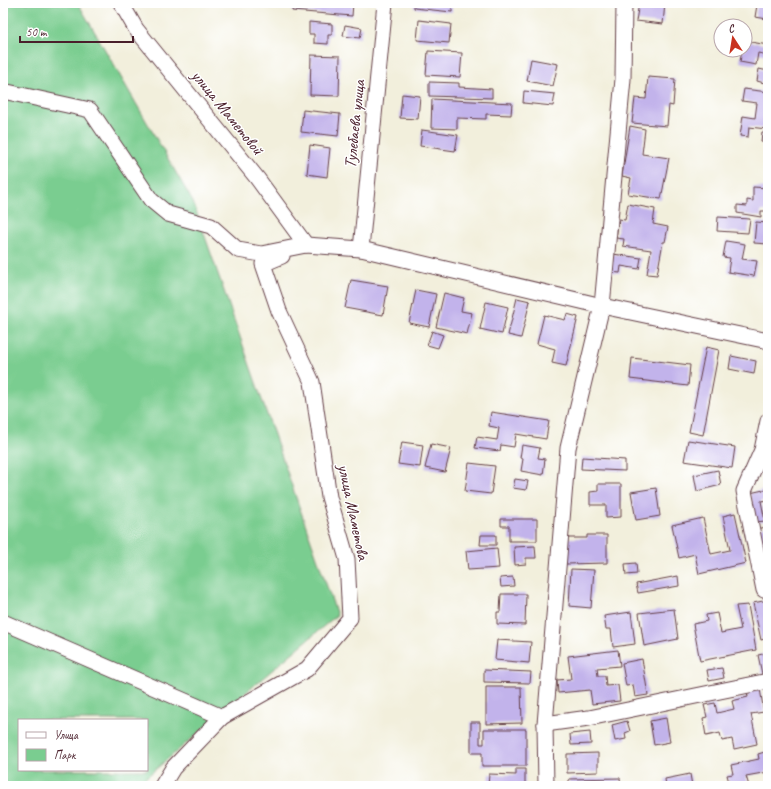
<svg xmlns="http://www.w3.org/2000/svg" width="771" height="789" font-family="Caveat,sans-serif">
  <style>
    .green { fill: #7acd90; stroke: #62765e; fill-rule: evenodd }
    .building { fill: #c2b3eb }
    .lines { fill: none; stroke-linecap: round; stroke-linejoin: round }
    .minor-casing { stroke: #633e46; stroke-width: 17 }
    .minor { stroke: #fff; stroke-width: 15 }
    .labels { text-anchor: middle; stroke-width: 3; stroke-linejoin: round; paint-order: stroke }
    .street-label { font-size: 17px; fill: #4a1f2b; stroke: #fff }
  </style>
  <rect width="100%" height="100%" fill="#fff"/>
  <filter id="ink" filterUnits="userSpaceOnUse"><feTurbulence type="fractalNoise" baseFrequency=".025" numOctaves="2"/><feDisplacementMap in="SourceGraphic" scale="8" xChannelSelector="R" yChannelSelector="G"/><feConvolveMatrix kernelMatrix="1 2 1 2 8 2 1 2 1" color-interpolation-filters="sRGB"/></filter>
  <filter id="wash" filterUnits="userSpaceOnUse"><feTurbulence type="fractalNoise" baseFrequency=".012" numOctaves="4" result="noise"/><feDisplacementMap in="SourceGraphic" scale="16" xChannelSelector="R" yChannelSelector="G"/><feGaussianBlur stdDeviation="0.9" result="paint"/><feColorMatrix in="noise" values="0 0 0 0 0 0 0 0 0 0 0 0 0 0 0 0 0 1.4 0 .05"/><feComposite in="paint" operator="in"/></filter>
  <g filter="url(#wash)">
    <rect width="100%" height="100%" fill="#f2efdc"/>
    <path class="green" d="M3,3h75l115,199 144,413 -201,171h-133zM19,720h128v50h-128z"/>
    <g id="blocks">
      <g class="building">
        <path d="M293,3h60l-1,13 -60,-5z"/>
        <path d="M414,3h38v9l-38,-4z"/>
        <path d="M639,3h26l-2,21 -27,-3z"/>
        <path d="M757,5l11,2v12l-13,-2z"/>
        <path d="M419,20l32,4 -2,19 -32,-3z"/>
        <path d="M309,22l23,2v11h-4v9l-14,-1v-9h-5z"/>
        <path d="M345,25l17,3 -2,10 -17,-2z"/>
        <path d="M745,41l23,4v10l-10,-2 -2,12 -16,-3 2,-12h3z"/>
        <path d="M428,51l34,2 -2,24 -34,-2z"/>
        <path d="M311,55l29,1 -1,40 -29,-1z"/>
        <path d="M531,59l27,5 -5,22 -26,-5z"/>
        <path d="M759,69l9,2v13l-11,-3z"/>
        <path d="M648,77l27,2 -2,27 -4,-1 -2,21 -35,-3 3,-25 11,1z"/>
        <path d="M429,82l30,1v4l33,2v9l-63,-2z"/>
        <path d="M744,89l24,3 -1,37 -18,-2 -1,10 -8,-1 3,-20 12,2 2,-15 -15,-2z"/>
        <path d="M524,91l31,3 -2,12 -30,-3z"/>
        <path d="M402,94l18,2 -2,23 -18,-1z"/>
        <path d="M432,99l80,4 -1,12 -25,-1v5l-29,-1v11l-26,-1z"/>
        <path d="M303,110l37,4 -2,22 -37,-4z"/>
        <path d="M630,126l15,3 -3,25 27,4 -8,41 -33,-5 3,-16 -9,-2z"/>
        <path d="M422,130l36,5 -3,16 -35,-5z"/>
        <path d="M762,132l6,1v10l-7,-1z"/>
        <path d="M310,145l20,3 -3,29 -20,-3z"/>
        <path d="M753,187l15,1v23h-7v6l-24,-4v-8l10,1v-6l6,1z"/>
        <path d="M628,204l27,5 -2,15 15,3 -3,15h-2l-6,33 -10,-1 4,-24 -28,-4 1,-7 -8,-1 3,-19 6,1z"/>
        <path d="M718,217l32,2 -2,14 -31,-2z"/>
        <path d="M756,222l12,1v21l-14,-1z"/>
        <path d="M726,241l19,3 -3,15 15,2 -3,15 -26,-4 2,-14 -7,-1z"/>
        <path d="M613,254l28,4 -2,11 -18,-3 -1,7 -10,-1z"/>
        <path d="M351,280l37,6 -5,29 -38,-7z"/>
        <path d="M416,290l20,4 -7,33 -20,-4z"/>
        <path d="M444,293l20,5 -3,13 11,2 -5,21 -31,-7z"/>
        <path d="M517,298l13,3 -9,37 -13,-3z"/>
        <path d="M486,302l22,5 -6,27 -22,-5z"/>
        <path d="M567,314l11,3 -12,49 -14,-3 3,-14 -18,-5 7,-29 21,5z"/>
        <path d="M432,331l11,4 -5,13 -11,-3z"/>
        <path d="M706,347l13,3 -16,85 -14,-3z"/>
        <path d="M731,356l25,5 -2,13 -25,-5z"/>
        <path d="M632,358l58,7 -2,21 -58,-7z"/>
        <path d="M491,412l58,9 -3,18 -30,-5 -2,13 -13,-2 -1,6 -25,-3 2,-11 20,3 2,-12 -10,-2z"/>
        <path d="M688,440l47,7 -3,21 -48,-7z"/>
        <path d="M402,442l21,3 -3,22 -22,-3z"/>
        <path d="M431,444l20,4 -6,24 -20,-4z"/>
        <path d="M522,445l18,3 -2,10 7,1 -2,16 -22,-4 2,-12 -3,-1z"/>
        <path d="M582,457l43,3v11l-44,-2z"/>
        <path d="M469,463l26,3 -4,28 -26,-3z"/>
        <path d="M718,470l3,15 -24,6 -3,-16z"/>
        <path d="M515,479l13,2 -2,9 -13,-2z"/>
        <path d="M598,484h23v33l-15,1v-13h-16v-13l8,-1z"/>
        <path d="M656,488l4,28 -24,4 -5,-28z"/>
        <path d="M768,489v11l-7,1 4,20 -9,1 -6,-29z"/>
        <path d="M735,513l11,50 -47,11 -4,-20 -16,4 -7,-33 31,-7 8,36 19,-4 -7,-34z"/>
        <path d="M501,519h36v22h-28v-15h-8z"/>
        <path d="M768,526v47l-11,-44z"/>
        <path d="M481,535h15v10h-16z"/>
        <path d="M587,535h20v28l-41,1v-26h21z"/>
        <path d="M535,546l1,12h-10v6l-11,1 -1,-18z"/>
        <path d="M497,548l2,20 -31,2 -2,-19z"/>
        <path d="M636,563l1,11 -11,1 -1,-11z"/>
        <path d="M571,569l23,1 -3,38 -22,-2z"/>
        <path d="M678,576l1,10 -41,7 -2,-9z"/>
        <path d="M513,577l1,9 -13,1 -1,-9z"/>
        <path d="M501,594h25l-1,31 -28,-1v-12h3z"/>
        <path d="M768,600v38l-7,2 -8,-37z"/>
        <path d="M748,605l8,45 -56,11 -7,-37 14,-3 -1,-6 11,-2 4,20 20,-4 -5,-23z"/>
        <path d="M674,609l4,30 -34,7 -5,-33z"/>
        <path d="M631,612l4,32 -22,3 -2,-18h-5l-2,-13z"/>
        <path d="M497,640l34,2 -2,21 -34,-3z"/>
        <path d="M618,650l2,16 -23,2 1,8h7l1,10 12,-1 2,16 -28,3 -2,-14 -32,3 -1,-13 14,-1 -3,-23z"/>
        <path d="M768,653v20l-6,1 -4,-19z"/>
        <path d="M642,659l6,36 -13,2 -2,-12 -7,1 -4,-23z"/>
        <path d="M722,668l2,10 -15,3 -2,-11z"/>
        <path d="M484,670l47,2 -1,11 -46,-1z"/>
        <path d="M486,687h35l1,36 -36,1z"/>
        <path d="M760,689l4,23 -13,2 6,30 -23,5 -2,-10 -10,2 -2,-8 -14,3 -3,-18 4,-1 -3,-12 11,-2 2,10 17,-4 -2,-8 16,-4 -1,-5z"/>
        <path d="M666,718l4,24 -16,3 -4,-24z"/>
        <path d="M627,721l3,10 -5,2 1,6 -11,2 -3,-16z"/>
        <path d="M471,722h9v22h4v-15h42v37h-44v-13h-11z"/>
        <path d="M590,732l1,12 -20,1 -1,-11z"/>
        <path d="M768,751v21l-22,4 3,10h-19l-3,-11 6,-1 -2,-9 28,-6 -1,-5z"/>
        <path d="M598,753v19l-31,1v-19z"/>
        <path d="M516,769h9v17h-37l1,-12 27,1z"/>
        <path d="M690,774l2,12h-26l-1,-7z"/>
        <path d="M620,778l1,8h-52v-7z"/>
      </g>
    </g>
  </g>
  <g filter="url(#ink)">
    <use href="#blocks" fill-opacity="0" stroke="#633e46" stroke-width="1"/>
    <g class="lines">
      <defs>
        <g id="minor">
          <path d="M121,3l15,26 121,149 49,67"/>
          <path d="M3,91l87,19 61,90 17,14 43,12 27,24 23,4 45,-9 55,4 241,57 166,35"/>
          <path d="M361,249l24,-246"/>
          <path d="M764,590l-20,-99 18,-41 6,-29"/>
          <path d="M3,622l219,95"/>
          <path d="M545,724l44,-6 179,-37"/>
          <path d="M162,786l11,-18 49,-51 85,-48 43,-51 -3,-59 -18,-62 -17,-115 -33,-71 -16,-47 19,-8"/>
          <path d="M546,786l-1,-62 23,-276 34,-142 21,-227 1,-76"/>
        </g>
      </defs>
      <use href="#minor" class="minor-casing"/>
      <use href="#minor" class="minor"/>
    </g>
  </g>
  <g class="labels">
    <g class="street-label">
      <text transform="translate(228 112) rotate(51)" y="6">улица Маметовой</text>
      <text transform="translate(354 124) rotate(-84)" y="6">Тулебаева улица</text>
      <text transform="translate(354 512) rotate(78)" y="6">улица Маметова</text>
    </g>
  </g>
  <rect width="771" height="789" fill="none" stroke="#fff" stroke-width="16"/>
  <rect x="18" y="719" width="130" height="52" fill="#ffffff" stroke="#b7a5aa"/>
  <rect x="26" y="732" width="20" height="6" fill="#ffffff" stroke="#b7a5aa"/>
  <text x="54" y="739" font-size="12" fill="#4a1f2b">Улица</text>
  <rect x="26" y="749" width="20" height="12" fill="#7acd90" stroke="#b7a5aa"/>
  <text x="54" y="759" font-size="12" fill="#4a1f2b">Парк</text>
  <g transform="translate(733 38) rotate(348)"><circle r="19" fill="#ffffff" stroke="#b7a5aa"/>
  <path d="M0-3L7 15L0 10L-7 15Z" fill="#c8321e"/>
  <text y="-6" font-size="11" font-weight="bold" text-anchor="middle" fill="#4a1f2b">С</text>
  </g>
  <path d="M20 36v6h113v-6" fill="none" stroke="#4a1f2b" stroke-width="2"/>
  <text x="26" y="36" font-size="12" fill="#4a1f2b" stroke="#ffffff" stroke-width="3" paint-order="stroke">50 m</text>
</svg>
